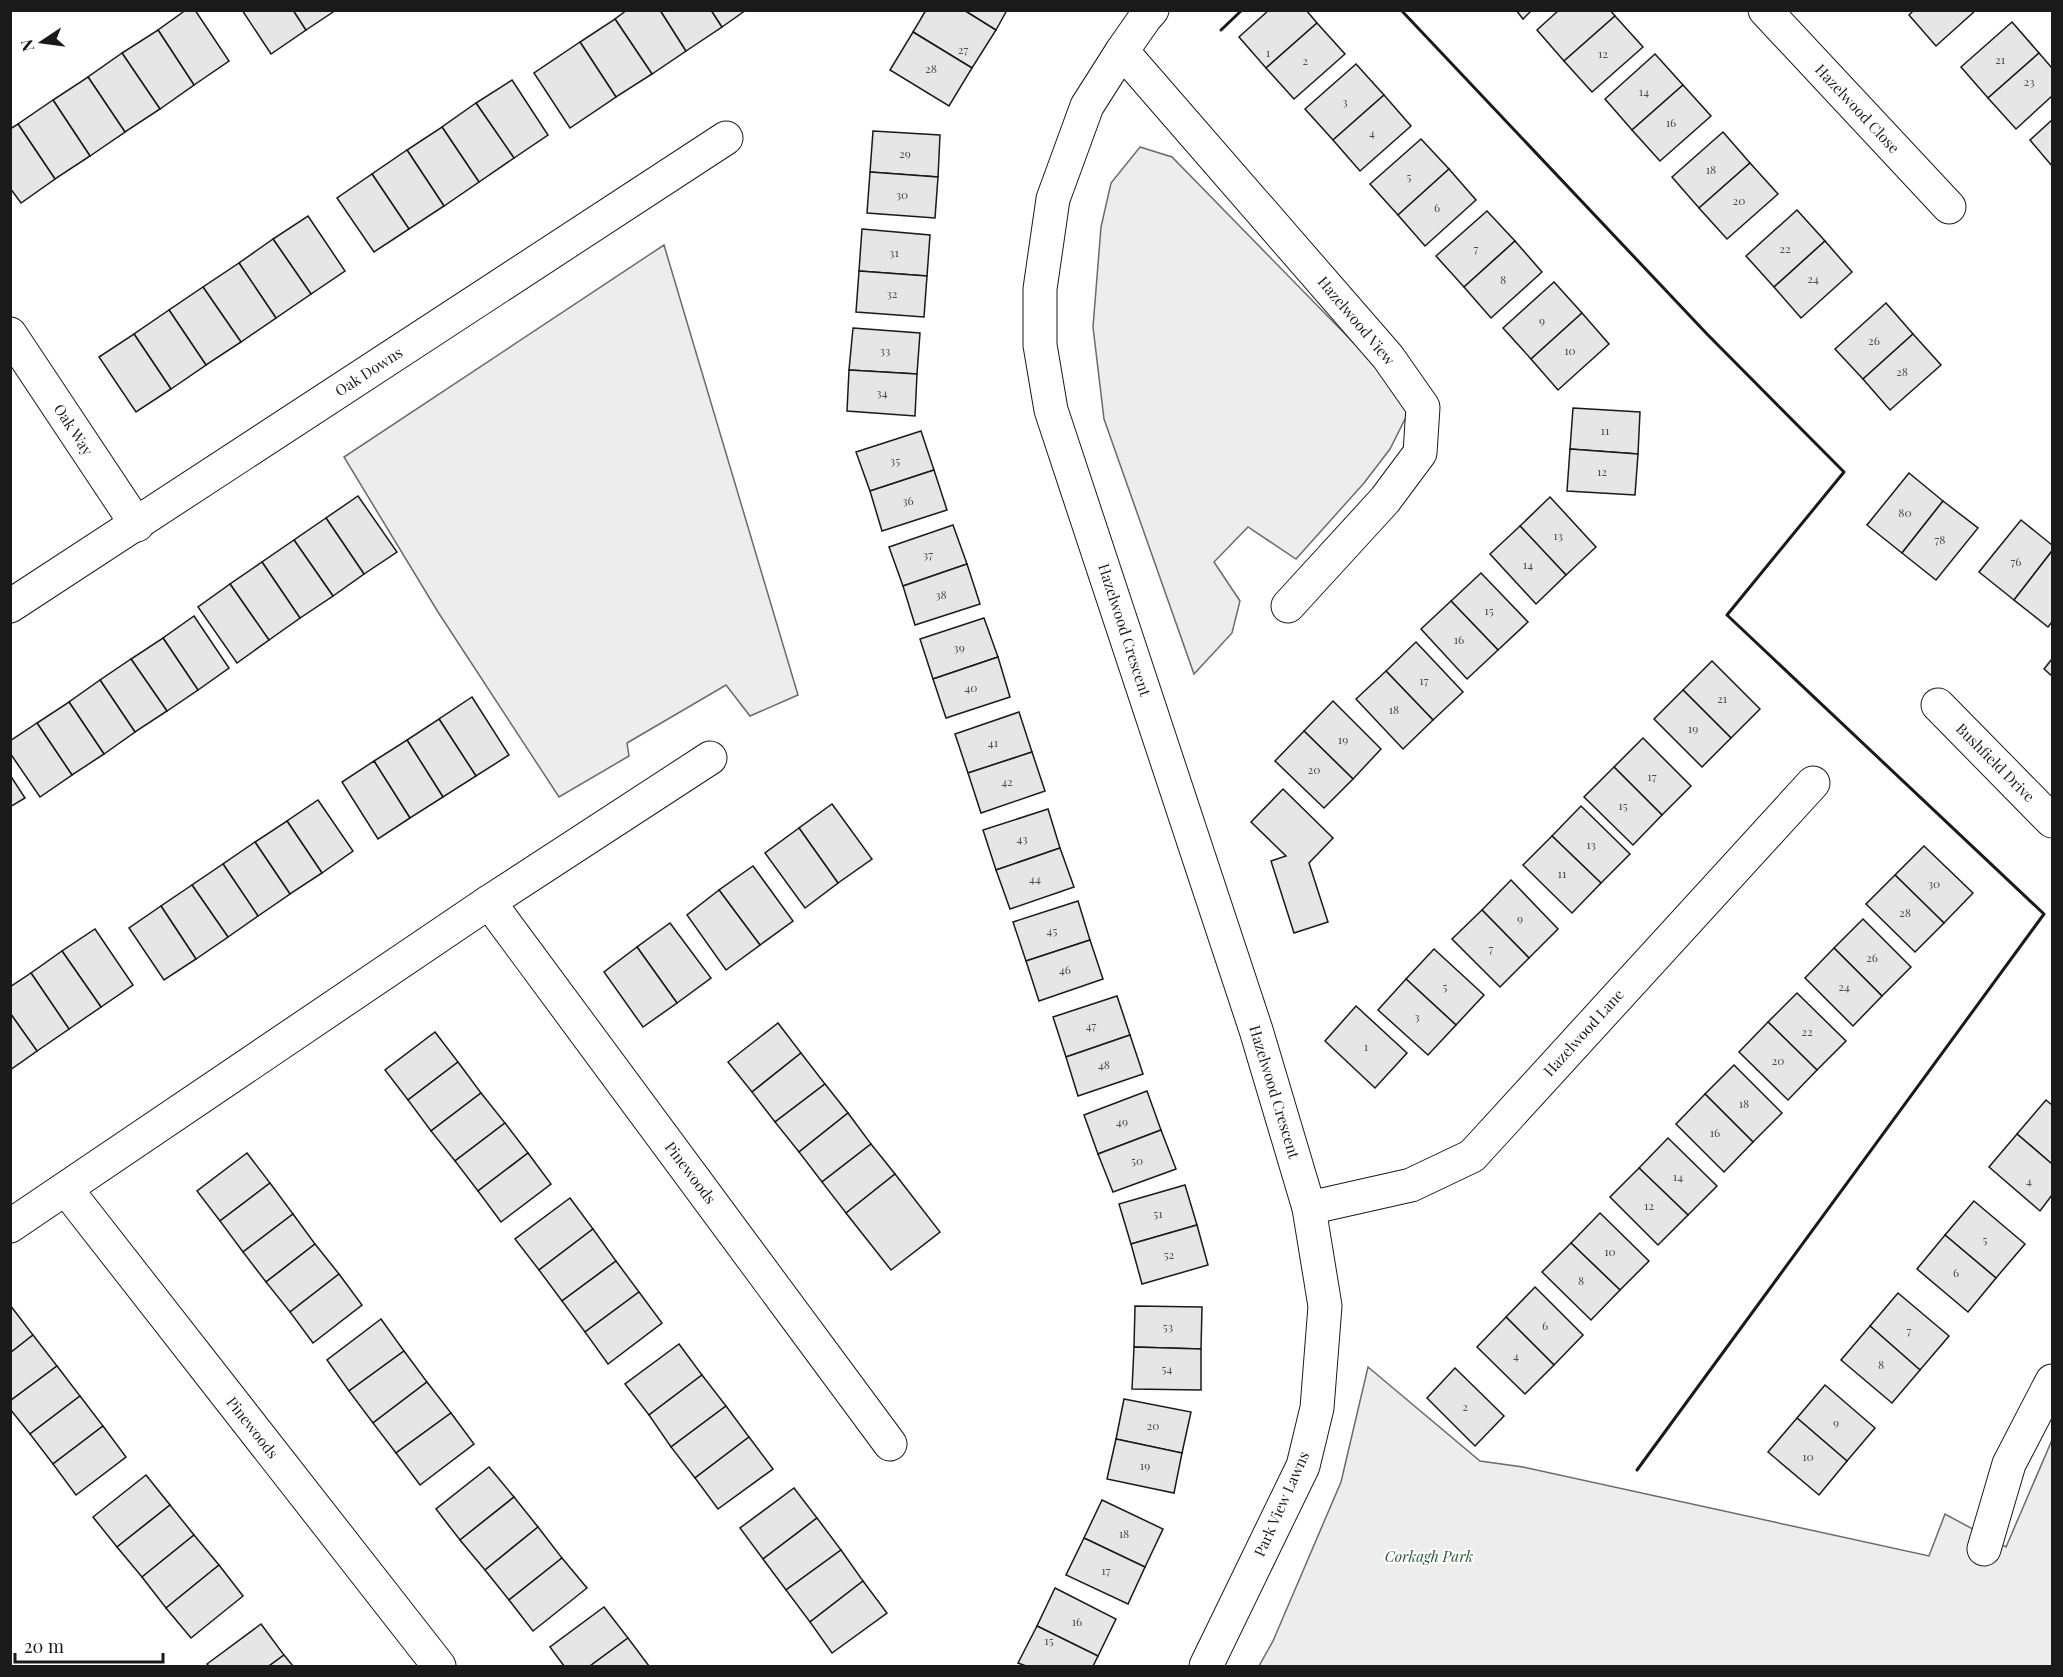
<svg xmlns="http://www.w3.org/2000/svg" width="2063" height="1677" font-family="'Playfair Display',serif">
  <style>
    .green { fill: #ededed; stroke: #6a6a6a; stroke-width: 1.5 }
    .building { fill: #e6e6e6; stroke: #1a1a1a; stroke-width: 1.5 }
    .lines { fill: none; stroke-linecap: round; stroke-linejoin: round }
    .minor-casing { stroke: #1a1a1a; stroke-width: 35 }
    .minor { stroke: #fff; stroke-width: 33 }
    .wall { stroke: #1a1a1a; stroke-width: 3 }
    .labels { text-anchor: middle; stroke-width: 4.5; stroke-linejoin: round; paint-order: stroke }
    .number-label { font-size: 12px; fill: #4d4d4d }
    .street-label { font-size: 15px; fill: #1a1a1a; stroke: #fff }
    .park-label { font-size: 15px; font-style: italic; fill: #2b5a34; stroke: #fff }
  </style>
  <rect width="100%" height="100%" fill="#fff"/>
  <g class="green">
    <path d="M1140,147l32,10 218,223 20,29 -20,40 -26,34 -68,76 -48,-32 -34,35 26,39 -8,32 -38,41 -90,-255 -11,-92 8,-100 10,-44z"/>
    <path d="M664,245l134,450 -48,21 -24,-31 -99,58 2,13 -70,41 -121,-185 -94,-155z"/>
    <path d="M1368,1367l112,94 43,6 406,89 16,-42 61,33 46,-107v226h-793l14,-25 68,-159z"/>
  </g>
  <g class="building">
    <path d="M186,10h9l34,51 -35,24 -36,-55z"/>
    <path d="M242,10h51l13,20 -35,24z"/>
    <path d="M293,10h43l-30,20z"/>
    <path d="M627,10h33l26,41 -34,23 -37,-55z"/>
    <path d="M660,10h51l11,17 -36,24z"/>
    <path d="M711,10h35l-24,17z"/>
    <path d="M926,10h38l32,20 -24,38 -59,-36z"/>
    <path d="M964,10h43l-11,20z"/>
    <path d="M1269,10h37l11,13 -51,45 -27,-31z"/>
    <path d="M1516,10h16l-9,9z"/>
    <path d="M1559,10h51l5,6 -51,45 -27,-31z"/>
    <path d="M1914,10h62l-40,36 -27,-31z"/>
    <path d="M1615,16l28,31 -51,45 -28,-31z"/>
    <path d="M615,19l37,55 -36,23 -36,-55z"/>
    <path d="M2012,22l27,31 -51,45 -27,-31z"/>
    <path d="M1317,23l28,31 -51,45 -28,-31z"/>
    <path d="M158,30l36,55 -34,24 -38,-56z"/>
    <path d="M913,32l59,36 -23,38 -59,-36z"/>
    <path d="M580,42l36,55 -46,31 -36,-55z"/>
    <path d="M122,53l38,56 -35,23 -37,-55z"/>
    <path d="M2039,53l13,15v28l-36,33 -28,-31z"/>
    <path d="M1655,54l28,31 -51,45 -27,-31z"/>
    <path d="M1356,64l28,31 -51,45 -28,-31z"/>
    <path d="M88,77l37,55 -35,24 -37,-56z"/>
    <path d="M512,80l36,55 -34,23 -38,-55z"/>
    <path d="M1683,85l28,31 -51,45 -28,-31z"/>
    <path d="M1384,95l27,31 -51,45 -27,-31z"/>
    <path d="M53,100l37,56 -35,23 -37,-55z"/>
    <path d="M476,103l38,55 -35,24 -37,-55z"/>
    <path d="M2052,120v46l-22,-26z"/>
    <path d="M18,124l37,55 -34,24 -11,-15v-59z"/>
    <path d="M442,127l37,55 -35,24 -37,-56z"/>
    <path d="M873,131l67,4 -2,42 -68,-5z"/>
    <path d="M1723,132l27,31 -51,45 -27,-31z"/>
    <path d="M1421,139l28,30 -51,46 -28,-31z"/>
    <path d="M407,150l37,56 -35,23 -37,-55z"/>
    <path d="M1750,163l28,31 -51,45 -28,-31z"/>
    <path d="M1449,169l27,31 -51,46 -27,-31z"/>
    <path d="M870,172l68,5 -3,41 -68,-5z"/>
    <path d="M372,174l37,55 -35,23 -37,-54z"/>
    <path d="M1797,210l28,31 -51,46 -28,-31z"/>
    <path d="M1487,211l28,30 -51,46 -28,-31z"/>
    <path d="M308,216l37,55 -34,23 -38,-55z"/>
    <path d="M862,229l68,6 -3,41 -68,-5z"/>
    <path d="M273,239l38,55 -35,24 -37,-55z"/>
    <path d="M1515,241l27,31 -51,46 -27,-31z"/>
    <path d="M1825,241l27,31 -51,46 -27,-31z"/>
    <path d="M239,263l37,55 -35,24 -38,-55z"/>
    <path d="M859,271l68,5 -3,41 -68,-5z"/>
    <path d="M1554,282l28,31 -51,46 -28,-31z"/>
    <path d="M203,287l38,55 -35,23 -37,-55z"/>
    <path d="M1886,303l27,31 -50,45 -28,-30z"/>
    <path d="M169,310l37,55 -35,24 -37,-55z"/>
    <path d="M1582,313l27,31 -51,46 -27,-31z"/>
    <path d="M853,328l67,5 -3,41 -68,-4z"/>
    <path d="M134,334l37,55 -35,23 -37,-55z"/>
    <path d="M1913,334l28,31 -51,45 -27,-31z"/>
    <path d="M849,370l68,4 -2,42 -68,-5z"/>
    <path d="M1573,408l67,4 -2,42 -68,-5z"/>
    <path d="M921,431l13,39 -64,21 -14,-39z"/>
    <path d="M1570,449l68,5 -3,41 -68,-4z"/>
    <path d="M934,470l13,40 -65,21 -12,-40z"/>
    <path d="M1909,473l34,28 -41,52 -35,-28z"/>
    <path d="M358,496l39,56 -33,22 -38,-56z"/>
    <path d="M1550,497l46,50 -30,28 -46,-49z"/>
    <path d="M1943,501l35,27 -42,52 -34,-27z"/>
    <path d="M326,518l38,56 -31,22 -39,-56z"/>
    <path d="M2021,520l31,25v6l-38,49 -35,-28z"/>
    <path d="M953,525l14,39 -64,22 -14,-39z"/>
    <path d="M1520,526l46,49 -30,29 -46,-50z"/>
    <path d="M294,540l39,56 -33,22 -38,-56z"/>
    <path d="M2052,551v71l-4,5 -34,-27z"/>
    <path d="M262,562l38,56 -31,22 -39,-56z"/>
    <path d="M967,564l13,40 -65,21 -12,-39z"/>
    <path d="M1481,573l47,49 -30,28 -47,-49z"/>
    <path d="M230,584l39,56 -32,23 -39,-56z"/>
    <path d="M1451,601l47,49 -31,29 -46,-50z"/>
    <path d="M194,616l35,52 -31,22 -35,-52z"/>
    <path d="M984,618l14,39 -65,22 -13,-40z"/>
    <path d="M163,638l35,52 -31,21 -36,-52z"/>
    <path d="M1416,642l47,50 -30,28 -47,-49z"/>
    <path d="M998,657l12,40 -64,21 -13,-39z"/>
    <path d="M131,659l36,52 -32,21 -35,-52z"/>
    <path d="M2052,659v17l-8,-7z"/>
    <path d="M1712,661l48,48 -29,29 -48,-48z"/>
    <path d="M1386,671l47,49 -30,29 -47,-50z"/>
    <path d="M100,680l35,52 -31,22 -35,-52z"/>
    <path d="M1683,690l48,48 -29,29 -48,-48z"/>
    <path d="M472,697l37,58 -33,21 -37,-57z"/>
    <path d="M1333,701l48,48 -28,30 -49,-48z"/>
    <path d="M69,702l35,52 -32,21 -35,-52z"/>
    <path d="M1019,712l13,40 -64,21 -13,-39z"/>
    <path d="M439,719l37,57 -33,21 -36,-57z"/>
    <path d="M37,723l35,52 -32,22 -30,-44v-12z"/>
    <path d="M1304,731l49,48 -29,29 -49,-47z"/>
    <path d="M1643,738l48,48 -29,29 -48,-48z"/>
    <path d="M407,740l36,57 -33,21 -36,-57z"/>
    <path d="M1032,752l13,39 -64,22 -13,-40z"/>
    <path d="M374,761l36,57 -32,21 -36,-57z"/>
    <path d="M1614,767l48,48 -29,30 -49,-48z"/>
    <path d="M10,775l15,23 -15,9z"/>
    <path d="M1283,789l50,49 -24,25 19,59 -34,11 -23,-72 15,-5 -35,-34z"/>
    <path d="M318,800l35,51 -31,22 -35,-52z"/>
    <path d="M832,804l40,55 -34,24 -39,-55z"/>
    <path d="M1581,806l49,48 -29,29 -49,-47z"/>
    <path d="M1048,809l12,39 -64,22 -13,-40z"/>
    <path d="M287,821l35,52 -32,21 -35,-52z"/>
    <path d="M799,828l39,55 -33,25 -40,-55z"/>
    <path d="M1552,836l49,47 -29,30 -49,-48z"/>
    <path d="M255,842l35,52 -32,22 -35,-52z"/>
    <path d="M1924,846l49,47 -29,30 -49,-48z"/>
    <path d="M1060,848l14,39 -64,22 -14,-39z"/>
    <path d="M223,864l35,52 -30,21 -36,-52z"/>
    <path d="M753,866l40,55 -33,24 -41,-55z"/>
    <path d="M1895,875l49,48 -29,29 -49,-48z"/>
    <path d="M1511,880l47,49 -29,29 -47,-48z"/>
    <path d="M192,885l36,52 -32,22 -35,-53z"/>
    <path d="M719,890l41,55 -34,25 -39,-55z"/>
    <path d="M1078,901l12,39 -64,21 -13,-39z"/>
    <path d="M161,906l35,53 -32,21 -35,-52z"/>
    <path d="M1482,910l47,48 -29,29 -48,-48z"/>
    <path d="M1863,919l48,48 -29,29 -48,-48z"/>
    <path d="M670,923l41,55 -34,25 -40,-56z"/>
    <path d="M95,929l38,56 -32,22 -39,-56z"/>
    <path d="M1090,940l13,39 -64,22 -13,-40z"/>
    <path d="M637,947l40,56 -34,24 -39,-55z"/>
    <path d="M1834,948l48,48 -29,30 -48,-48z"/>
    <path d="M1434,949l50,46 -28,30 -50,-46z"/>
    <path d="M62,951l39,56 -32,22 -38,-56z"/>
    <path d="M31,973l38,56 -32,22 -27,-38v-26z"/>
    <path d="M1406,979l50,46 -28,30 -50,-45z"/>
    <path d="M1797,993l49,48 -29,29 -49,-48z"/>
    <path d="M1117,996l13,39 -64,22 -13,-40z"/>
    <path d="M1356,1006l51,47 -32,35 -50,-47z"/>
    <path d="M10,1013l27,38 -27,19z"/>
    <path d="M1768,1022l49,48 -29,30 -49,-48z"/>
    <path d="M778,1023l23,30 -49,39 -24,-30z"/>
    <path d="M435,1032l23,30 -50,38 -23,-30z"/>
    <path d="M1130,1035l13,39 -65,22 -12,-39z"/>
    <path d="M801,1053l24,31 -50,38 -23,-30z"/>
    <path d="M458,1062l23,31 -50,38 -23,-31z"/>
    <path d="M1734,1065l48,48 -29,29 -48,-48z"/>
    <path d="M825,1084l23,29 -49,39 -24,-30z"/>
    <path d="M1147,1091l14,39 -63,24 -14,-39z"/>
    <path d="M481,1093l24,30 -50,38 -24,-30z"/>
    <path d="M1705,1094l48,48 -29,30 -48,-48z"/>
    <path d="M2046,1100l6,5v59l-35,-30z"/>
    <path d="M848,1113l23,31 -49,38 -23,-30z"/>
    <path d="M505,1123l23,30 -50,38 -23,-30z"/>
    <path d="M1161,1130l15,39 -63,23 -15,-38z"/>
    <path d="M2017,1134l35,30v31l-12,16 -51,-44z"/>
    <path d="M1668,1138l49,48 -29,29 -49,-47z"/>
    <path d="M871,1144l24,30 -49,39 -24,-31z"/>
    <path d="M247,1153l23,30 -50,38 -23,-30z"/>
    <path d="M528,1153l23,31 -50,38 -23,-31z"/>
    <path d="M1639,1168l49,47 -30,30 -48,-48z"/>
    <path d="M895,1174l45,58 -49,38 -45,-57z"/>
    <path d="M270,1183l23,31 -50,38 -23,-31z"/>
    <path d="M1185,1185l12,40 -66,19 -12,-40z"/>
    <path d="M570,1198l23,31 -54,41 -24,-31z"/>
    <path d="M1974,1201l51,43 -29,34 -51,-43z"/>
    <path d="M1600,1213l49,48 -29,29 -49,-47z"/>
    <path d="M293,1214l22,30 -49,38 -23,-30z"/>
    <path d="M1197,1225l11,40 -66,19 -11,-40z"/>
    <path d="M593,1229l23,32 -54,40 -23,-31z"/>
    <path d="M1945,1235l51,43 -28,34 -51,-43z"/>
    <path d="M1571,1243l49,47 -29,30 -49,-48z"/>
    <path d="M315,1244l24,30 -49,38 -24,-30z"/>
    <path d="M616,1261l23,31 -54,40 -23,-31z"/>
    <path d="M339,1274l23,31 -49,38 -23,-31z"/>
    <path d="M1535,1287l48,48 -29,30 -48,-48z"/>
    <path d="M639,1292l23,31 -54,41 -23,-32z"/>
    <path d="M1898,1293l51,43 -29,34 -50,-44z"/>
    <path d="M10,1305l23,30 -23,18z"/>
    <path d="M1135,1306l67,1 -1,42 -67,-2z"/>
    <path d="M1506,1317l48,48 -29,29 -48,-47z"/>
    <path d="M381,1319l23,32 -55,40 -22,-31z"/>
    <path d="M1870,1326l50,44 -28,33 -51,-43z"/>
    <path d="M33,1335l24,31 -47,35v-48z"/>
    <path d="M679,1344l23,31 -53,40 -24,-31z"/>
    <path d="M1134,1347l67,2v41l-69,-1z"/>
    <path d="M404,1351l23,31 -54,41 -24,-32z"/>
    <path d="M57,1366l23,30 -50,38 -20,-25v-8z"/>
    <path d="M1455,1368l49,48 -29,30 -48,-48z"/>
    <path d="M702,1375l24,31 -55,41 -22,-32z"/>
    <path d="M427,1382l24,31 -55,40 -23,-30z"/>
    <path d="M1825,1385l50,43 -28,33 -50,-43z"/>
    <path d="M80,1396l23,30 -50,38 -23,-30z"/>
    <path d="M1124,1399l67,13 -9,41 -66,-14z"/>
    <path d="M726,1406l23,31 -54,41 -24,-31z"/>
    <path d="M451,1413l23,31 -54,41 -24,-32z"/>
    <path d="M1797,1418l50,43 -28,34 -51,-43z"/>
    <path d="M103,1426l23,31 -50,38 -23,-31z"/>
    <path d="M749,1437l24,32 -55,40 -23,-31z"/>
    <path d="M1116,1439l66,14 -8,40 -67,-14z"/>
    <path d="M489,1467l25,30 -54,43 -24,-31z"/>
    <path d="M146,1475l24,30 -53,42 -24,-30z"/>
    <path d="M794,1488l23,30 -54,41 -23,-31z"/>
    <path d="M514,1497l24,30 -53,43 -25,-30z"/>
    <path d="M1102,1500l61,29 -18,38 -61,-29z"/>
    <path d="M170,1505l24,30 -52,42 -25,-30z"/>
    <path d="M817,1518l24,32 -55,40 -23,-31z"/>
    <path d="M538,1527l24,31 -53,42 -24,-30z"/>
    <path d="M194,1535l25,30 -53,43 -24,-31z"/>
    <path d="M1084,1538l61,29 -17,37 -62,-29z"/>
    <path d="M841,1550l22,31 -53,41 -24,-32z"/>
    <path d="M562,1558l25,30 -54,43 -24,-31z"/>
    <path d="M219,1565l24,31 -52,42 -25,-30z"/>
    <path d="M863,1581l24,32 -55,40 -22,-31z"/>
    <path d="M1055,1588l61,31 -18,37 -61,-30z"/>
    <path d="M604,1607l24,31 -38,28h-26l-14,-19z"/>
    <path d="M261,1624l23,31 -15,11h-60l-2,-2z"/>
    <path d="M1037,1626l61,30 -5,10h-67l-8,-3z"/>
    <path d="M628,1638l21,28h-59z"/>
    <path d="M284,1655l9,11h-24z"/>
  </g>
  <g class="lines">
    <defs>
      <g id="minor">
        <path d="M1152,10l-7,8 -23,33 -35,55 -34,93 -13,90v56l11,65 205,620 53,178 16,98 -8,102 -14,58 -97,200"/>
        <path d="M1765,10l184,197"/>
        <path d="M1122,51l266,306 35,50 -3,46 -35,47 -97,106"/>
        <path d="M10,334l127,191"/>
        <path d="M10,606l716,-468"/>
        <path d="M1938,705l114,116"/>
        <path d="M489,902l401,542"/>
        <path d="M66,1189l373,477"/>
        <path d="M1309,1208l102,-23 61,-29 341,-373"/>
        <path d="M10,1226l479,-324 221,-144"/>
        <path d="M1984,1549l25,-85 43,-83"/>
      </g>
    </defs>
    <use href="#minor" class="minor-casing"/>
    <use href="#minor" class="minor"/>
    <g class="wall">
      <path d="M1401,10l306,324 137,138 -117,143 317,299 -407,556"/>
      <path d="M1221,30l21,-20"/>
    </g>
  </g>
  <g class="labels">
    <g class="number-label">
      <text x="963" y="54">27</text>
      <text x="1268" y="57">1</text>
      <text x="1603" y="58">12</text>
      <text x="2000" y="64">21</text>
      <text x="1305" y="65">2</text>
      <text x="931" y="73">28</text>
      <text x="2029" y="86">23</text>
      <text x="1644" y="96">14</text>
      <text x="1345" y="106">3</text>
      <text x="1671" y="127">16</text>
      <text x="1372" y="137">4</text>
      <text x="905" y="158">29</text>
      <text x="1711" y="174">18</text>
      <text x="1409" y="181">5</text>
      <text x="902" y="199">30</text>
      <text x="1739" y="205">20</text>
      <text x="1437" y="212">6</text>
      <text x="1476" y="253">7</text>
      <text x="1785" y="253">22</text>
      <text x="894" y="257">31</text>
      <text x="1813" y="283">24</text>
      <text x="1503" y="284">8</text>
      <text x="892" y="298">32</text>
      <text x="1542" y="325">9</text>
      <text x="1874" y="345">26</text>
      <text x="885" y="355">33</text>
      <text x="1570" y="355">10</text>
      <text x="1902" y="376">28</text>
      <text x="882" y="397">34</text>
      <text x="1605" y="435">11</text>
      <text x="895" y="465">35</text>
      <text x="1602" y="476">12</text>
      <text x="908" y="505">36</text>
      <text x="1905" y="517">80</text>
      <text x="1558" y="540">13</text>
      <text x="1940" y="544">78</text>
      <text x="928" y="559">37</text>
      <text x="2016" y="566">76</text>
      <text x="1528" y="569">14</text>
      <text x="941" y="599">38</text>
      <text x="1489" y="615">15</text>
      <text x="1459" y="644">16</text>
      <text x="959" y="652">39</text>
      <text x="1424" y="685">17</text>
      <text x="971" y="692">40</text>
      <text x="1722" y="703">21</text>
      <text x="1394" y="714">18</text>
      <text x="1693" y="733">19</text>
      <text x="1343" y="744">19</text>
      <text x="993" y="747">41</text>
      <text x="1314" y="774">20</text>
      <text x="1652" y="781">17</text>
      <text x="1007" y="786">42</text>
      <text x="1623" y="810">15</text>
      <text x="1022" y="843">43</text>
      <text x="1591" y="849">13</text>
      <text x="1562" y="878">11</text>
      <text x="1035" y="883">44</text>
      <text x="1934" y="888">30</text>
      <text x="1905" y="917">28</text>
      <text x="1520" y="923">9</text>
      <text x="1052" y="935">45</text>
      <text x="1491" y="953">7</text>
      <text x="1872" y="962">26</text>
      <text x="1065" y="974">46</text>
      <text x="1445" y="991">5</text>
      <text x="1844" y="991">24</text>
      <text x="1417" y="1021">3</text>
      <text x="1091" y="1030">47</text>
      <text x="1807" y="1036">22</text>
      <text x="1366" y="1051">1</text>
      <text x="1778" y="1065">20</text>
      <text x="1104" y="1069">48</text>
      <text x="1744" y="1108">18</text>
      <text x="1122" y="1126">49</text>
      <text x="1715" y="1137">16</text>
      <text x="1137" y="1165">50</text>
      <text x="1678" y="1181">14</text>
      <text x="2029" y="1185">4</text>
      <text x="1649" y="1210">12</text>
      <text x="1158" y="1218">51</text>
      <text x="1985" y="1244">5</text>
      <text x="1610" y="1256">10</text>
      <text x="1169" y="1259">52</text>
      <text x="1956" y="1277">6</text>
      <text x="1581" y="1285">8</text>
      <text x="1545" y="1330">6</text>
      <text x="1168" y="1331">53</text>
      <text x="1909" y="1335">7</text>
      <text x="1516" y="1360">4</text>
      <text x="1881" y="1369">8</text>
      <text x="1167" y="1373">54</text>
      <text x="1465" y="1411">2</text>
      <text x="1836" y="1427">9</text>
      <text x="1153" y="1430">20</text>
      <text x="1808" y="1461">10</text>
      <text x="1145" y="1470">19</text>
      <text x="1124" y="1538">18</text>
      <text x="1106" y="1575">17</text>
      <text x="1077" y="1626">16</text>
      <text x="1049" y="1645">15</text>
    </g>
    <g class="street-label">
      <text transform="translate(1857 109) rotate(47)" y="5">Hazelwood Close</text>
      <text transform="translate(1356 321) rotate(50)" y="5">Hazelwood View</text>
      <text transform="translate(369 372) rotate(-33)" y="5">Oak Downs</text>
      <text transform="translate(73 430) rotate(57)" y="5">Oak Way</text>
      <text transform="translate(1124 630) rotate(72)" y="5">Hazelwood Crescent</text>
      <text transform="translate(1995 763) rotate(45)" y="5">Bushfield Drive</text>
      <text transform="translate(1584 1033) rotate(-48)" y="5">Hazelwood Lane</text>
      <text transform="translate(1274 1092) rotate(73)" y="5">Hazelwood Crescent</text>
      <text transform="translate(690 1173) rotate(53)" y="5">Pinewoods</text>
      <text transform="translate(252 1428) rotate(52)" y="5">Pinewoods</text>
      <text transform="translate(1282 1504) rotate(-66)" y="5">Park View Lawns</text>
    </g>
    <g class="park-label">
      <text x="1429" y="1562">Corkagh Park</text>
    </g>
  </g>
  <rect width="2063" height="1677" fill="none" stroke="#1a1a1a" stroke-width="24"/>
  <g transform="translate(42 42) rotate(257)" stroke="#ffffff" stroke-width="4.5" paint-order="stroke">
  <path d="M0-4.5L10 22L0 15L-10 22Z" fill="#1a1a1a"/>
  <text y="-9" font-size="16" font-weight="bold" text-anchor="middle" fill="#1a1a1a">N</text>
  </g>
  <path d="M15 1653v9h148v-9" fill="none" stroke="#1a1a1a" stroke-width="3"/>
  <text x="24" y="1653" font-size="18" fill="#1a1a1a" stroke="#ffffff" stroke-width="4.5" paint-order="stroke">20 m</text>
</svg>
